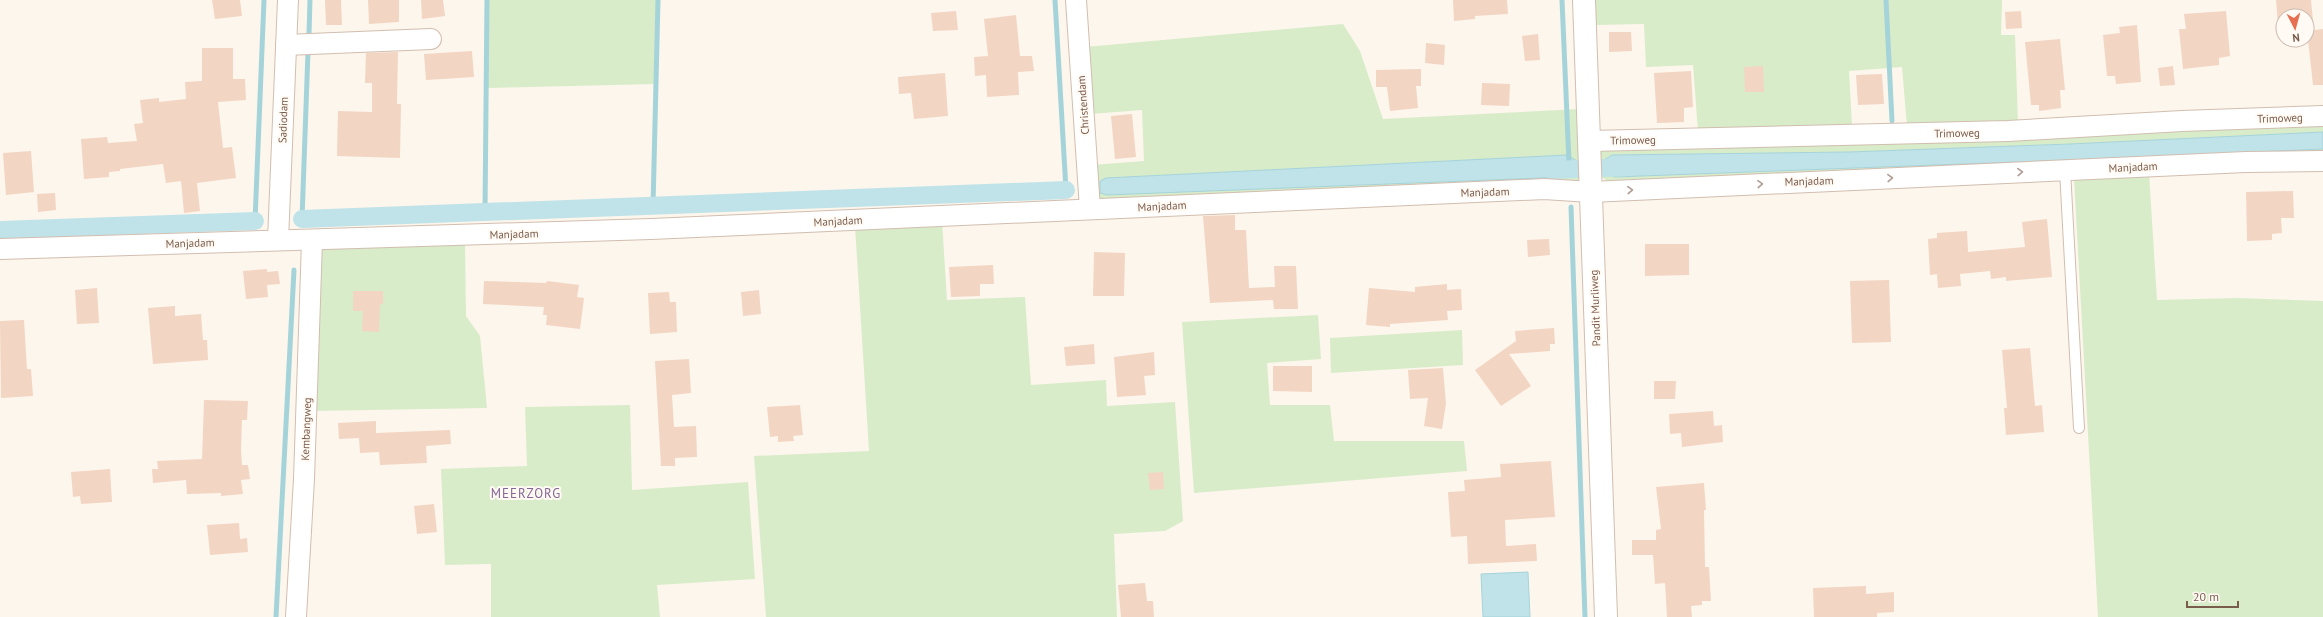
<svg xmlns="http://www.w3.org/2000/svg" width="2323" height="617" font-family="'PT Sans',sans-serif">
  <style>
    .green { fill: #d8ecc9; fill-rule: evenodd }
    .water { fill: #bfe3e8; stroke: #a5d3da }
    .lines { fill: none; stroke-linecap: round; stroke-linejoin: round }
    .stream { stroke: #a5d3da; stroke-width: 5 }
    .canal { stroke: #bfe3e8; stroke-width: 18 }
    .building { fill: #f3d5c3 }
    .service-casing { stroke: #d1beb0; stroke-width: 12 }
    .minor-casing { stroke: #d1beb0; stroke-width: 22 }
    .tertiary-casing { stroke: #d1beb0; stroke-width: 24 }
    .service { stroke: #fff; stroke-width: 10 }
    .minor { stroke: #fff; stroke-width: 20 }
    .tertiary { stroke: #fff; stroke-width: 22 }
    .oneway { stroke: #af9d94 }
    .labels { text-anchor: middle; stroke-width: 4; stroke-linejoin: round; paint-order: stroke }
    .street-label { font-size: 11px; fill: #7a5c4d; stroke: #fffaf3 }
    .quarter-label { font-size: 13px; letter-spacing: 1px; fill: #846695; stroke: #fffaf3 }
  </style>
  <rect width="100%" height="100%" fill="#fdf6ec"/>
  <g class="green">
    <path d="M487,0h171l-2,84 -170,4z"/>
    <path d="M1593,0h409l-1,35h14l3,88 -111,4 -5,-60 -53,4 3,54 -154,6 -5,-66 -47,2 -2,-43 -49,1z"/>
    <path d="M1343,24l17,27 23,68 197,-10 1,69 -6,4 -476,18 -7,-35 52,-4 -2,-51 -52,4 -5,-67zM1567,155l-467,26 6,-3z"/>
    <path d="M2323,121v11l-253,12 -221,8 -237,3 -8,5v13l11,4 455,-17 237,-12 16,1v8l-712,27 -13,-10v-19l3,-6z"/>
    <path d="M2149,173l8,127 81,-2 85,3v316h-225l-24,-439z"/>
    <path d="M942,221l5,79 78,-3 6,88 75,-5 1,26 68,-4 8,119 -18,10 -51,3 3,83h-351l-12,-161 115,-5 -14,-225z"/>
    <path d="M465,242l1,74 14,20 7,72 -174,3 7,-162z"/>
    <path d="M1318,315l3,44 -54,4 3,42h60l4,36h130l3,30 -273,22 -12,-171z"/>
    <path d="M1462,330l1,35 -132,8 -1,-35z"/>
    <path d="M630,405l2,85 116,-8 7,97 -98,6 3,32h-169v-53l-46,1 -4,-96 86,-3 -2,-59z"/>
  </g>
  <g class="water">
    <path d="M2323,132v17l-253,11 -455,17 -11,-4v-13l8,-5 237,-3 221,-8z"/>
    <path d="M1567,155l10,6v14l-10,2 -460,18 -7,-2v-12l6,-3z"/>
    <path d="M1528,572l2,45h-47l-2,-43z"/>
  </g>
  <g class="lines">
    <g class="stream">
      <path d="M1055,0l11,190"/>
      <path d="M1562,0l7,163"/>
      <path d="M1886,0l6,121"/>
      <path d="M309,34l1,-34"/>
      <path d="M653,206l5,-206"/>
      <path d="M1571,207l14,410"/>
      <path d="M485,212l2,-212"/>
      <path d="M302,219l6,-168"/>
      <path d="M255,221l9,-221"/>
      <path d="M276,617l18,-347"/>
    </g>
    <g class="canal">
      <path d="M1552,170l77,-3"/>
      <path d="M302,219l764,-29"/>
      <path d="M0,230l255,-9"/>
    </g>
  </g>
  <g class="building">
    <path d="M212,0h28l2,16 -27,3z"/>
    <path d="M325,0h16l1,25h-16z"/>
    <path d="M368,0h31v22l-30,2z"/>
    <path d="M421,0h22l2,16 -23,3z"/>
    <path d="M1453,0h54l1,14 -33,2v3l-21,2z"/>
    <path d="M2276,0h35l2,21 -6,1v-6h-24v8h-5z"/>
    <path d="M956,11l2,19 -25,1 -2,-18z"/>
    <path d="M2021,11l1,17 -16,1 -1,-17z"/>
    <path d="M2226,11l4,45 -11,2v7l-36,4 -4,-40h7l-2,-15z"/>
    <path d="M1016,15l4,41h12l2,15 -16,1 1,23 -32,2 -1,-22 -11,1 -1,-19 14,-1 -4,-37z"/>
    <path d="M2137,25l4,57 -25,2 -1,-8h-8l-4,-41 17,-2 -1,-6z"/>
    <path d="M2323,29v56h-10l-6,-54z"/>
    <path d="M1609,32h22l1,19 -23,1z"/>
    <path d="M1538,34l2,26 -15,1 -3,-25z"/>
    <path d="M2060,39l5,51h-5l1,18 -22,3v-6h-8l-6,-63z"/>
    <path d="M1426,43l19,2 -1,20 -19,-2z"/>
    <path d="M202,48h31v31h12l1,21 -28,2 5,46 9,-1 4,31 -39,5 3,28 -16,2 -3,-32 -15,2 -3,-19 -43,5v2l-11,1v5l-25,2 -3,-40 26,-2 1,6 29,-2 -3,-17 9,-1 -3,-23 19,-2v4l27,-3 -1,-17 17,-1z"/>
    <path d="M472,51l2,26 -48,3 -2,-26z"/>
    <path d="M398,52l-1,52h4l-1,54 -63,-2 1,-45 34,1v-29h-7l1,-30z"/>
    <path d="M1763,66l1,26h-19l-1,-25z"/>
    <path d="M2173,66l2,19 -15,1 -2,-18z"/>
    <path d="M1421,69v17h-5l2,22 -28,3 -3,-24h-11v-17z"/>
    <path d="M1691,71l2,36 -9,1v14l-27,1 -3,-50z"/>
    <path d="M945,73l3,43 -34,3 -3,-26 -12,1 -1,-17z"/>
    <path d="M1882,74l2,30 -26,1 -2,-30z"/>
    <path d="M1482,83l28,1 -1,22 -28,-1z"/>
    <path d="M1132,114l4,43 -21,2 -4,-43z"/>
    <path d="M31,151l3,41 -28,3 -3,-42z"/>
    <path d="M2293,191l1,27h-13l1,15 -10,1v6l-25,1 -1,-49z"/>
    <path d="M55,193l1,17 -18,2 -1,-18z"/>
    <path d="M1235,215v15h11l3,58 26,-1 -1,-21h22l2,43h-24l-1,-9 -63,3 -7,-87z"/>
    <path d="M2047,219l5,58 -46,4v-4l-15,2 -1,-8 -30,3 1,12 -23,2 -1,-14 -7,1 -2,-36 9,-1v-5l30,-2 1,21 57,-5 -3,-25z"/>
    <path d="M1549,239l1,16 -22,2 -1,-17z"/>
    <path d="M1645,244h44v31l-44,1z"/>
    <path d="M1094,252l31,1 -1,43h-31z"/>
    <path d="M993,265l1,19h-14v12l-29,1 -2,-30z"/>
    <path d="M267,269v3l11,-1 2,13 -13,1 1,12 -22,2 -3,-28z"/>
    <path d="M1889,280l2,62 -39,1 -2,-62z"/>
    <path d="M484,281l62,2 1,-2 32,4 -2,12 7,1 -4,31 -34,-4 1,-10h-4l1,-8 -61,-3z"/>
    <path d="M1447,284v6l14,-1 1,21 -15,1 1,9 -58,4v3l-24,-2 3,-37 46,4v-5z"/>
    <path d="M97,288l2,35 -22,1 -2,-34z"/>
    <path d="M759,290l2,24 -18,2 -2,-24z"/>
    <path d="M353,291h30v13h-3l-1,28 -17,-1 1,-20h-10z"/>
    <path d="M669,292l1,10h6l1,30 -27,2 -2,-41z"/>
    <path d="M175,306v10l26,-2 2,26h4l1,20 -55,4 -5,-56z"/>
    <path d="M24,320l3,49h4l2,27 -32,2 -1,-77z"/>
    <path d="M1554,328l1,16h-5v7l-41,3 22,32 -30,20 -26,-36 41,-29 -1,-10z"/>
    <path d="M1094,344l1,20 -29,2 -2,-19z"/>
    <path d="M2030,348l5,58 7,-1 2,27 -38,3 -2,-27h3l-5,-58z"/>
    <path d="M1154,352l1,23 -11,1 2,19 -29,2 -3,-40z"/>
    <path d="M689,359l2,34 -19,2 2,32 22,-1 1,31 -22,1v8h-14l-6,-105z"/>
    <path d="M1273,366h39v26l-39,-1z"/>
    <path d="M1443,368l3,36 -4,25 -18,-3 4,-28 -18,1 -2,-29z"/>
    <path d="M1654,381h22l-1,18h-21z"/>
    <path d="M204,400l44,1 -1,19h-5l-1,29 1,16h6l2,14 -9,1 2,14 -22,2v-3l-34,1 -1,-14 -33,3 -1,-14h6l-1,-8 45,-2z"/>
    <path d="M800,405l3,30 -10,1 1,5 -16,1v-6l-8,1 -3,-30z"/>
    <path d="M1713,411l1,15 8,-1 1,17 -41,5 -1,-14 -11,1 -1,-20z"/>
    <path d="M376,421v12l74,-3 1,14 -25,2 1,17 -47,2 -1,-13 -19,1 -1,-15 -20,1 -1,-16z"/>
    <path d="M1551,461l4,56 -50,3 1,26 30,-2 1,17 -69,3 -1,-28 -16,1 -3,-45 17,-1 -1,-11 37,-3 -1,-13z"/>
    <path d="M110,469l2,33 -31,2 -1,-8 -7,1 -2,-25z"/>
    <path d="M1163,472l1,17 -14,1 -2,-17z"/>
    <path d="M1704,483l2,27h-2l1,57h4l2,34h-9v4l-11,1 1,11h-25l-2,-34 -10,1 -2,-29h-21v-15h24v-10l5,-1 -5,-42z"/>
    <path d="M434,504l3,28 -20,2 -3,-28z"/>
    <path d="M239,523l1,16 7,-1 1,14 -38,3 -3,-30z"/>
    <path d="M1145,583l2,18h6l1,16h-33l-3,-32z"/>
    <path d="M1866,586v8l28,-2v20l-17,1v4h-63l-1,-29z"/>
  </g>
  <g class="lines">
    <defs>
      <path id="service" d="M2065,170l14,258"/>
      <g id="minor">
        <path d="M1076,0l14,209"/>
        <path d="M286,45l145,-6"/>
        <path d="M1590,141l418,-10 174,-10 141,-5"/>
        <path d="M278,240l10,-240"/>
        <path d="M0,249l651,-20 893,-40 47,3 655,-30 77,-1"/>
        <path d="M296,617l8,-138 8,-238"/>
      </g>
      <path id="tertiary" d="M1584,0l22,617"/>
    </defs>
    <use href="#service" class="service-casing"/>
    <use href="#minor" class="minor-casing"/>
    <use href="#tertiary" class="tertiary-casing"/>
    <use href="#service" class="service"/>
    <use href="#minor" class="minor"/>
    <use href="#tertiary" class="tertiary"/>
  </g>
  <defs><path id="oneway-chevron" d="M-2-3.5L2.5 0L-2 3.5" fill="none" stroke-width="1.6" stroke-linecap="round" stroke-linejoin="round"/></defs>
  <g class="oneway">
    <use href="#oneway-chevron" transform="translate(2020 172) rotate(-2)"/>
    <use href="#oneway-chevron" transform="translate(1890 178) rotate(-2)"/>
    <use href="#oneway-chevron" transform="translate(1760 184) rotate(-3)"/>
    <use href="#oneway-chevron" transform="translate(1630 190) rotate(-3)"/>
  </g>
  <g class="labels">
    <g class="street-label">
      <text transform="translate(1083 105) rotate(-94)" y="4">Christendam</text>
      <text transform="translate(2280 118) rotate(-2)" y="4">Trimoweg</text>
      <text transform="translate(283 120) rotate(-88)" y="4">Sadiodam</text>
      <text transform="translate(1957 133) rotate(-1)" y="4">Trimoweg</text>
      <text transform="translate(1633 140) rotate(-1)" y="4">Trimoweg</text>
      <text transform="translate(2133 167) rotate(-3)" y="4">Manjadam</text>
      <text transform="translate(1809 181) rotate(-2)" y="4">Manjadam</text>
      <text transform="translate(1485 192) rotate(-2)" y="4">Manjadam</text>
      <text transform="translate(1162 206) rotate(-3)" y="4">Manjadam</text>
      <text transform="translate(838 221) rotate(-3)" y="4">Manjadam</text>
      <text transform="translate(514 234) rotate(-2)" y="4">Manjadam</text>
      <text transform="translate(190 243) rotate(-2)" y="4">Manjadam</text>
      <text transform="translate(1595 308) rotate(-92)" y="4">Pandit Murliweg</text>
      <text transform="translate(306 429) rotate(-88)" y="4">Kembangweg</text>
    </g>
    <g class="quarter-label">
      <text x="526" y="498">MEERZORG</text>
    </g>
  </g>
  <g transform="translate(2295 28) rotate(174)"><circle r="19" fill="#fffaf3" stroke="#cabbb1"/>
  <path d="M0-3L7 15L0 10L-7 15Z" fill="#e76f51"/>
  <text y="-6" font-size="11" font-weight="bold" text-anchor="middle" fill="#7a5c4d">N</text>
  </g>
  <path d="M2187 601v6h51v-6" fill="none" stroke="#7a5c4d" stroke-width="2"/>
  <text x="2193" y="601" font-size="12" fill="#7a5c4d" stroke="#fffaf3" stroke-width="3" paint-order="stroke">20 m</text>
</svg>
